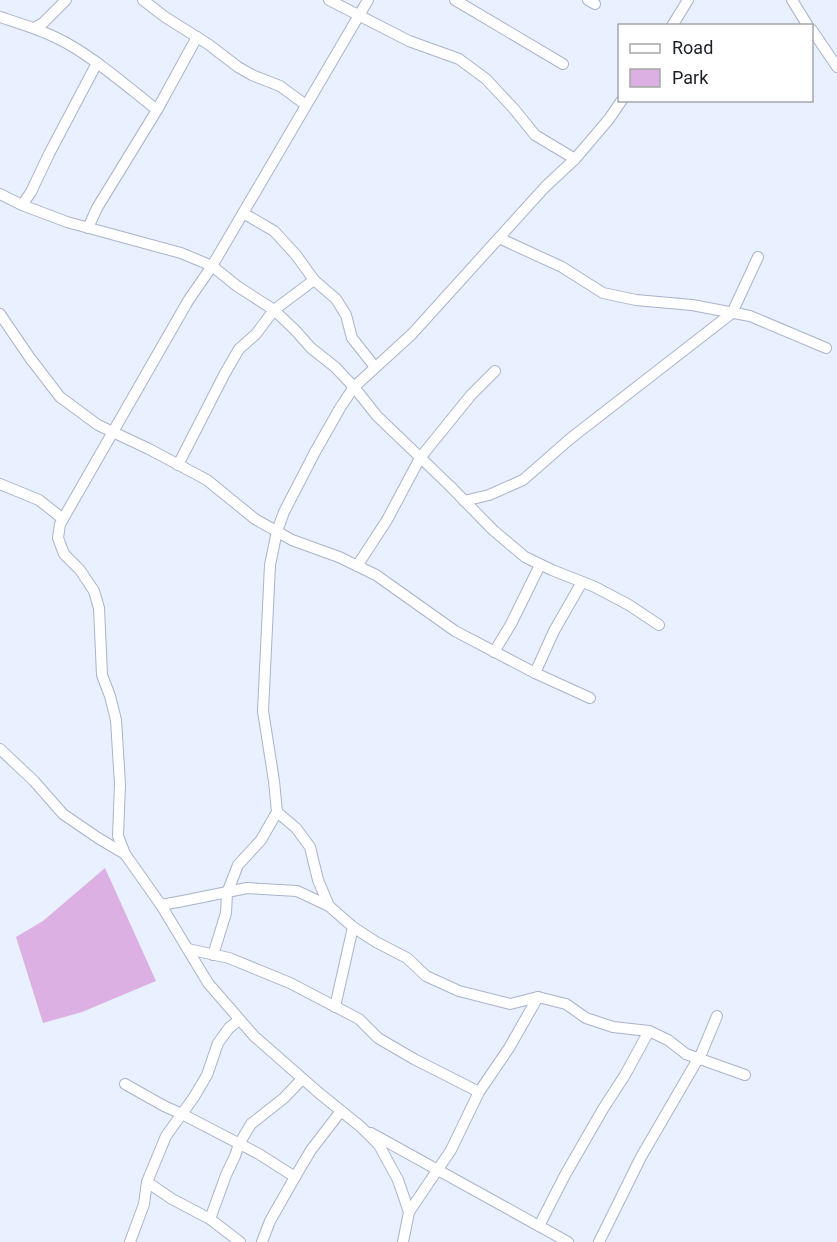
<svg xmlns="http://www.w3.org/2000/svg" width="837" height="1242" font-family="Roboto,sans-serif">
  <style>
    .green { fill: #dcb0e3 }
    .lines { fill: none; stroke-linecap: round; stroke-linejoin: round }
    .minor-casing { stroke: #a9b3cb; stroke-width: 12 }
    .minor { stroke: #fff; stroke-width: 10 }
  </style>
  <rect width="100%" height="100%" fill="#e9f0ff"/>
  <path class="green" d="M105,868l51,113 -74,31 -39,11 -27,-86 27,-16z"/>
  <g class="lines">
    <defs>
      <g id="minor">
        <path d="M143,0l22,17 43,27 30,23 14,8 28,11 26,19"/>
        <path d="M329,0l80,41 50,18 27,20 28,30 21,26 40,24"/>
        <path d="M368,0l-156,266 -24,35 -125,218 -3,5 -2,14 6,16 16,16 14,21 5,17 3,67 8,21 6,24 4,64 -2,52 7,18 36,51 47,78 46,53 65,57 42,34 18,18 19,35 11,32 -6,30"/>
        <path d="M455,0l108,64"/>
        <path d="M588,0l7,4"/>
        <path d="M792,0l16,26"/>
        <path d="M0,17c24,8 48,15 70,28 31,18 59,43 87,65"/>
        <path d="M672,26l16,-26"/>
        <path d="M34,28l9,-5 23,-23"/>
        <path d="M812,30l25,37"/>
        <path d="M0,194l22,11 45,17 114,31 31,13 25,20 37,24 21,20 16,18 24,19 19,20 23,29 73,70 43,44 32,27 27,13 43,17 34,18 30,20"/>
        <path d="M22,205l9,-13 18,-38 48,-91"/>
        <path d="M243,213l31,18 22,24 18,25 22,19 10,16 6,23 23,29"/>
        <path d="M88,228l9,-20 60,-98 40,-73"/>
        <path d="M499,238l63,29 41,26 33,7 56,5 58,11 76,32"/>
        <path d="M0,314l30,44 30,39 38,28 51,24 58,31 48,39 37,21 47,17 37,18 79,56 80,42 55,25"/>
        <path d="M178,465l46,-90 15,-26 17,-15 18,-24 40,-30"/>
        <path d="M0,484l39,16 24,19"/>
        <path d="M464,501l25,-6 34,-15 48,-42 161,-125 26,-56"/>
        <path d="M357,566l30,-46 33,-62 51,-63 24,-24"/>
        <path d="M494,652l17,-28 29,-59"/>
        <path d="M535,673l19,-42 28,-49"/>
        <path d="M0,749l34,32 29,33 35,24 27,16"/>
        <path d="M277,812l19,16 14,19 8,33 11,26"/>
        <path d="M161,905l22,-4 64,-13 50,3 32,15 24,21 23,15 31,16 19,18 33,15 51,13 28,-7 28,7 20,14 27,9 36,4 19,9 18,14 59,21"/>
        <path d="M188,949l41,9 61,25 69,36 19,19 36,21 65,33"/>
        <path d="M213,955l13,-42 1,-20 11,-28 23,-25 16,-28 -3,-31 -11,-70 7,-146 7,-34 7,-19 31,-60 25,-44 14,-21 58,-53 133,-147 30,-28 34,-40 13,-19"/>
        <path d="M335,1007l18,-80"/>
        <path d="M125,1084l39,22 18,8 77,40 36,23"/>
        <path d="M371,1133l197,109"/>
        <path d="M147,1182l25,17 38,20 30,23"/>
        <path d="M409,1212l42,-62 28,-58 30,-44 29,-51"/>
        <path d="M210,1219l16,-44 9,-19 4,-12 12,-20 33,-26 18,-19"/>
        <path d="M539,1226l26,-51 38,-66 22,-34 24,-44"/>
        <path d="M130,1242l14,-38 3,-22 19,-46 28,-39 13,-22 11,-32 11,-15 10,-8"/>
        <path d="M262,1242l8,-21 25,-44 16,-27 30,-39"/>
        <path d="M599,1242l42,-85 61,-105 15,-36"/>
      </g>
    </defs>
    <use href="#minor" class="minor-casing"/>
    <use href="#minor" class="minor"/>
  </g>
  <rect x="618" y="24" width="195" height="78" fill="#ffffff" stroke="#a5a6a9" stroke-width="1.5"/>
  <rect x="630" y="44" width="30" height="9" fill="#ffffff" stroke="#a5a6a9" stroke-width="1.5"/>
  <text x="672" y="54" font-size="18" fill="#1d2029">Road</text>
  <rect x="630" y="69" width="30" height="18" fill="#dcb0e3" stroke="#a5a6a9" stroke-width="1.5"/>
  <text x="672" y="84" font-size="18" fill="#1d2029">Park</text>
</svg>
